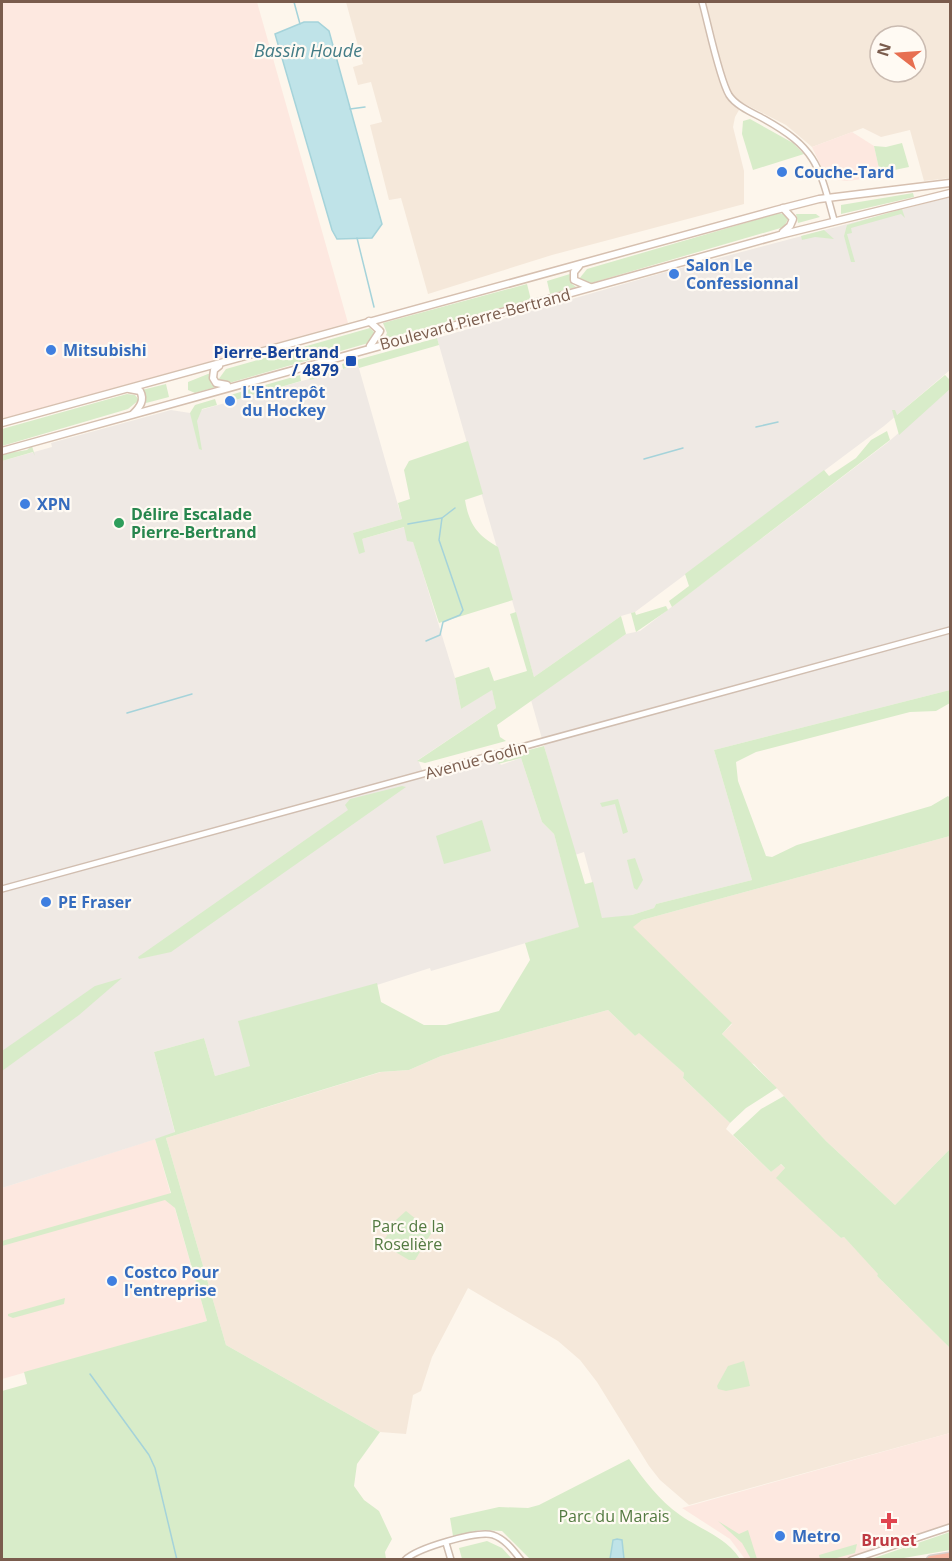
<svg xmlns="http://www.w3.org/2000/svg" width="952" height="1561" font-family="'Open Sans',sans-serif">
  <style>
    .residential { fill: #f5e8da; fill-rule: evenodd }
    .commercial { fill: #fde8e0 }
    .industrial { fill: #efe9e4 }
    .green { fill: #d8ecc9 }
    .water { fill: #bfe3e8; stroke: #a5d3da; stroke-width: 1.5 }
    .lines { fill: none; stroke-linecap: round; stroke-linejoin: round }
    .stream { stroke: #a5d3da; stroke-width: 1.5 }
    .tertiary-casing { stroke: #d1beb0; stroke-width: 8 }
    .secondary-casing { stroke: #d6c0b0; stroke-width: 9 }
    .motorway-casing { stroke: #dad1cd; stroke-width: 11 }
    .tertiary { stroke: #fff; stroke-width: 5 }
    .secondary { stroke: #fff; stroke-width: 6 }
    .motorway { stroke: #f7b7a3; stroke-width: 8 }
    .shop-dot { fill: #3f7fe0; stroke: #fffaf3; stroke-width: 2 }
    .transit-dot { fill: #1a4fb4; stroke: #fffaf3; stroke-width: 2 }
    .leisure-dot { fill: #2e9e5b; stroke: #fffaf3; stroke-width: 2 }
    .health-dot { fill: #e0444e; stroke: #fffaf3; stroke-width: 2 }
    .labels { text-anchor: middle; stroke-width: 4.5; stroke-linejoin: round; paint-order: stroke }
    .shop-label { font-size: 16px; font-weight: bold; fill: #366cbe; stroke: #fffaf3; text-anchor: start }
    .street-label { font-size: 16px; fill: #7a5c4d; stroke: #fffaf3 }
    .transit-label { font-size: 16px; font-weight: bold; fill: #164399; stroke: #fffaf3; text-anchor: end }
    .leisure-label { font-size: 16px; font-weight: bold; fill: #27864d; stroke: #fffaf3; text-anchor: start }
    .park-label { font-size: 16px; fill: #537a41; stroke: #fffaf3 }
    .health-label { font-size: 16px; font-weight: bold; fill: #be3a42; stroke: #fffaf3 }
    .water-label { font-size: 18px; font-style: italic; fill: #437c86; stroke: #fffaf3 }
  </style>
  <rect width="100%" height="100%" fill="#fdf6ec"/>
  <g class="residential">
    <path d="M346,2h604v176l-26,3 -14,-51 -29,7 -18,-9 -51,19 -26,-22 -43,-22 -8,14 -2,10 11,44v33l-192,51 -124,39 -27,-96 -12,2 -19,-75 12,-3 -11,-40 -13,3 -5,-18 10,-3zM880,36h36v36h-36z"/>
    <path d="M950,836v313l-55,56 -69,-64 -72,-77 -4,-1 -28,-29 10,-10 -100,-97 10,-7z"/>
    <path d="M608,1010l27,26 4,-4 45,41 -1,5 47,45 -4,6 45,43 9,-8 5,4 -8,10 64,60 3,-1 35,37 -2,2 73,72v85l-261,72 -29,-25 -11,-14 -52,-84 -17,-22 -22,-19 -90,-53 -36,69 -11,34 -8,4 -7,39 -26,-2 -154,-87 -60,-207 215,-66 28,-2 32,-14z"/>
  </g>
  <g class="commercial">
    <path d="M2,2h255l91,321 -346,96z"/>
    <path d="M852,132l22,14 6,27 -3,4 -29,4 -21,-2 -15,-32z"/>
    <path d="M155,1139l52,182 -205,58v-191z"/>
    <path d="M950,1433v94l-99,32h-106l-15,-20 -48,-31z"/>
  </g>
  <g class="industrial">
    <path d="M950,197v173l-66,56 -249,186 -14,4 -87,61 -97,-339 225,-65z"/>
    <path d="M358,365l44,154 -49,14 9,6 43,-12 8,14 42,137 6,31 31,-20 4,19 -78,52 8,19 76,-22 -4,4 3,4 20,-7 21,64 12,12 26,93 -149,44 -1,-3 -53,17 -138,36 12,45 -36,10 -11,-38 -50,14 21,81 -173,55v-727l50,-14 -1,-4 120,-33 19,3z"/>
    <path d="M950,389v301l-236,60 38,130 -96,24 -2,4 -22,7 -30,4 -18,-67 -9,3 -44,-155 95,-66 14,-3 247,-188z"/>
  </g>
  <g class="green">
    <path d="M750,119l43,24 11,11 -51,16 -11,-36 1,-13z"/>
    <path d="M902,143l7,24 -29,6 -6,-27 12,1z"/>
    <path d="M913,193l1,4 -73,17v-9z"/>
    <path d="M902,209l3,9 -4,-4 -50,14 1,5 -5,1 8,28h-4l-7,-26 3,-11z"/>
    <path d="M779,213l7,2 2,4 -4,8 -193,56 -9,-1 -3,-3 8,-10z"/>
    <path d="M796,214h20l4,3 -22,6z"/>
    <path d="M824,230l10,9 -19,-2 -13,3 -1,-4z"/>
    <path d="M570,274l2,10 4,3 -26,7 -3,-13z"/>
    <path d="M527,284l4,16 -147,39 3,-6 -4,-10z"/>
    <path d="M370,328l5,5 -3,9 -143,41 -11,-3 8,-11z"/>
    <path d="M437,338l2,7 -80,23 -1,-3 -15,4 -1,-5z"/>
    <path d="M331,367l1,7 -22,6 -2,-6z"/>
    <path d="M213,372l-2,12 5,3 -21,6 -7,-3v-8z"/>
    <path d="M300,375l1,6 -34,10 -2,-6z"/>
    <path d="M945,375l5,5v9l-51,46 -7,-25h3l2,5z"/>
    <path d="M166,384l3,13 -23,6 -4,-13z"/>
    <path d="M257,387l2,6 -34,10 -1,-6z"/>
    <path d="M127,394l8,1 4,5 -11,9 -126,37v-17z"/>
    <path d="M215,399l2,6 -15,4 -5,12 5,29 -3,-1 -9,-36 5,-8z"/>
    <path d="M887,431l3,9 -218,167 -3,-6 20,-15 -4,-12 139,-104 5,6 27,-18 15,-18z"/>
    <path d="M468,441l15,53 -18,6c4,24 12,35 33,47l15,53 -74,23 -26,-81 -6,-1 -3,-14 -42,12 3,13 -6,2 -6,-21 49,-14 -4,-16 12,-4 -6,-29 5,-9z"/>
    <path d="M32,446l3,10 -2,-4 -31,9v-7l25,-4z"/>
    <path d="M666,606l2,4 -32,22 -5,-19 4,-1 1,3z"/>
    <path d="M516,612l18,65 87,-61 5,18 -129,91 3,12 6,4 -81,22 -8,-2 79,-53 -4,-18 -31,19 -6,-31 34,-11 5,14 33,-10 -17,-57z"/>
    <path d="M950,690v13l-14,8 -26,1 -154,40 -20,10 2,19 28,75 6,1 25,-12 134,-39 17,-10 2,2v38l-308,84 -9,7 99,96 -10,11 55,54 -31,20 -16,15 -47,-45 1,-5 -45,-40 -4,3 -27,-26 -167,46 -32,14 -29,2 -214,66 60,207 154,87 -23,32 -3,22 10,14 15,11 13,28 -7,13 1,7h-384v-168l25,-7 -3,-12 183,-51 -32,-113 -10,-8 -163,46v-5l169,-48 -16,-54 20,-7 -21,-80 50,-14 11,38 35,-10 -12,-45 139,-38 4,19 43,23h22l53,-14 31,-51 -5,-17 54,-16 -25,-93 -12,-12 -21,-64 -23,6 4,-7 42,-11 41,138 8,-2 9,36 30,-3 22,-7 2,-4 96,-24 -38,-130z"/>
    <path d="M402,786l4,1 -235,165 -32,7 -1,-2 210,-147 -3,-5 5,-6z"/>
    <path d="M618,799l10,33 -5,2 -8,-30 -13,3 -2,-4z"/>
    <path d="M482,820l9,31 -47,13 -8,-28z"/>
    <path d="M635,858l8,22 -6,10 -3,-2 -7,-28z"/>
    <path d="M122,978l-43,37 -77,56v-20l93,-65z"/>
    <path d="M784,1096l42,45 69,64 55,-56v199l-73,-72 1,-2 -34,-37 -3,1 -65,-60 9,-10 -4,-4 -10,8 -38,-37 28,-26z"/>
    <path d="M406,1211l26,21 -17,28h-6l-27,-16 14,-24z"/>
    <path d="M65,1298l-1,6 -51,14 -5,-2v-2z"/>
    <path d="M744,1361l6,25 -24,5 -8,-2 -1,-3 11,-20z"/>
    <path d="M629,1459c15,21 30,41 51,56 20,14 47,23 60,44h-210l-28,-28 -22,-1 -27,6 -3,-18 49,-11 29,1 11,-3z"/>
    <path d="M718,1521l21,13 9,-4 9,29h-6l-9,-16z"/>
    <path d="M950,1532v18l-52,9h-27z"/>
    <path d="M487,1541l15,7 10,11h-50l-3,-11z"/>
    <path d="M857,1544l-2,9 -22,6h-13l-1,-4z"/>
  </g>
  <g class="water">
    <path d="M304,22h14l11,9 53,193 -10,14 -35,1 -5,-9 -57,-196z"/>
    <path d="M617,1539l5,1 2,19h-14l3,-19z"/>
  </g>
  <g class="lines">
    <g class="stream">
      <path d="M294,2l6,22"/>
      <path d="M350,109l15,-2"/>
      <path d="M357,238l17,69"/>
      <path d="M756,427l22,-5"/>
      <path d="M644,459l39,-11"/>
      <path d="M408,524l34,-6"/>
      <path d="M426,641l14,-6 3,-13 17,-7 3,-5 -24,-70 3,-22 13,-10"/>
      <path d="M127,713l65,-19"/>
      <path d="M90,1374l59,81 6,13 22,92"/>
    </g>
    <defs>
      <g id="tertiary">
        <path d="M702,2c6,21 17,76 27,93 7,11 24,18 35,24 52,29 55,46 70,101"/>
        <path d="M2,889l948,-259"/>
        <path d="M446,1543l5,17"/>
        <path d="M405,1560c12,-12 73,-30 88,-25 12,4 20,15 28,25"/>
        <path d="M851,1560l99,-33"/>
      </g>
      <g id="secondary">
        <path d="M783,208l10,11 -3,7 -7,6"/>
        <path d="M579,266l-5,6v8l16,7"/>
        <path d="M369,321l11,10 -10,15"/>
        <path d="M219,366l-5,4 -1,8 3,5 11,2"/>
        <path d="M129,389l11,2c5,9 0,16 -7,23"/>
        <path d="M2,423l774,-213 43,-11 131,-16"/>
        <path d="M2,451l778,-216 170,-42"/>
      </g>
      <path id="motorway" d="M931,1560l19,-3"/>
    </defs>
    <use href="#tertiary" class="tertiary-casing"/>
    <use href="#secondary" class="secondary-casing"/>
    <use href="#motorway" class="motorway-casing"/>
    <use href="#tertiary" class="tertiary"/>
    <use href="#secondary" class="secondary"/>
    <use href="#motorway" class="motorway"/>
  </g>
  <g class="shop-dot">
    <circle cx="782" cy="172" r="6"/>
    <circle cx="674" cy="274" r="6"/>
    <circle cx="51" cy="350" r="6"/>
    <circle cx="230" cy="401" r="6"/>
    <circle cx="25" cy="504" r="6"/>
    <circle cx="46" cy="902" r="6"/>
    <circle cx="112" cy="1281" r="6"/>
    <circle cx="780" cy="1536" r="6"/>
  </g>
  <rect class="transit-dot" x="345" y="355" width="12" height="12" rx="3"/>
  <circle class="leisure-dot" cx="119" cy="523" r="6"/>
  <path class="health-dot" d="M886 1512h6v6h6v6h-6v6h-6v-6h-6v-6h6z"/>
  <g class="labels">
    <g class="shop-label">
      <text x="794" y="178">Couche-Tard</text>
      <text x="686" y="271">Salon Le<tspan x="686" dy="18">Confessionnal</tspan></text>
      <text x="63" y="356">Mitsubishi</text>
      <text x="242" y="398">L'Entrepôt<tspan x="242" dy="18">du Hockey</tspan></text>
      <text x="37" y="510">XPN</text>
      <text x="58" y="908">PE Fraser</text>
      <text x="124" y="1278">Costco Pour<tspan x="124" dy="18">l'entreprise</tspan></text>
      <text x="792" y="1542">Metro</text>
    </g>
    <g class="street-label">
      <text transform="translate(475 319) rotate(-15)" y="6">Boulevard Pierre-Bertrand</text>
      <text transform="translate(476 760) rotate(-15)" y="6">Avenue Godin</text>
    </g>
    <g class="transit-label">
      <text x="339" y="358">Pierre-Bertrand<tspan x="339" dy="18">/ 4879</tspan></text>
    </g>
    <g class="leisure-label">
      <text x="131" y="520">Délire Escalade<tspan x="131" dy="18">Pierre-Bertrand</tspan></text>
    </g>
    <g class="park-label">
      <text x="408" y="1232">Parc de la<tspan x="408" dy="18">Roselière</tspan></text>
      <text x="614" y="1522">Parc du Marais</text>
    </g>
    <g class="health-label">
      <text x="889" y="1546">Brunet</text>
    </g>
    <g class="water-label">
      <text x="308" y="57">Bassin Houde</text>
    </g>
  </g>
  <rect width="952" height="1561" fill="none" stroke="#7a5c4d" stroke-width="6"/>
  <g transform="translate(898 54) rotate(287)"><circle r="28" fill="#fffaf3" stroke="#cabbb1" stroke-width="1.5"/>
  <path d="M0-4.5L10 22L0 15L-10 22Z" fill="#e76f51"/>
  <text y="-9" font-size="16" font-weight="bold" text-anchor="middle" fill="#7a5c4d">N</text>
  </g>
</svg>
